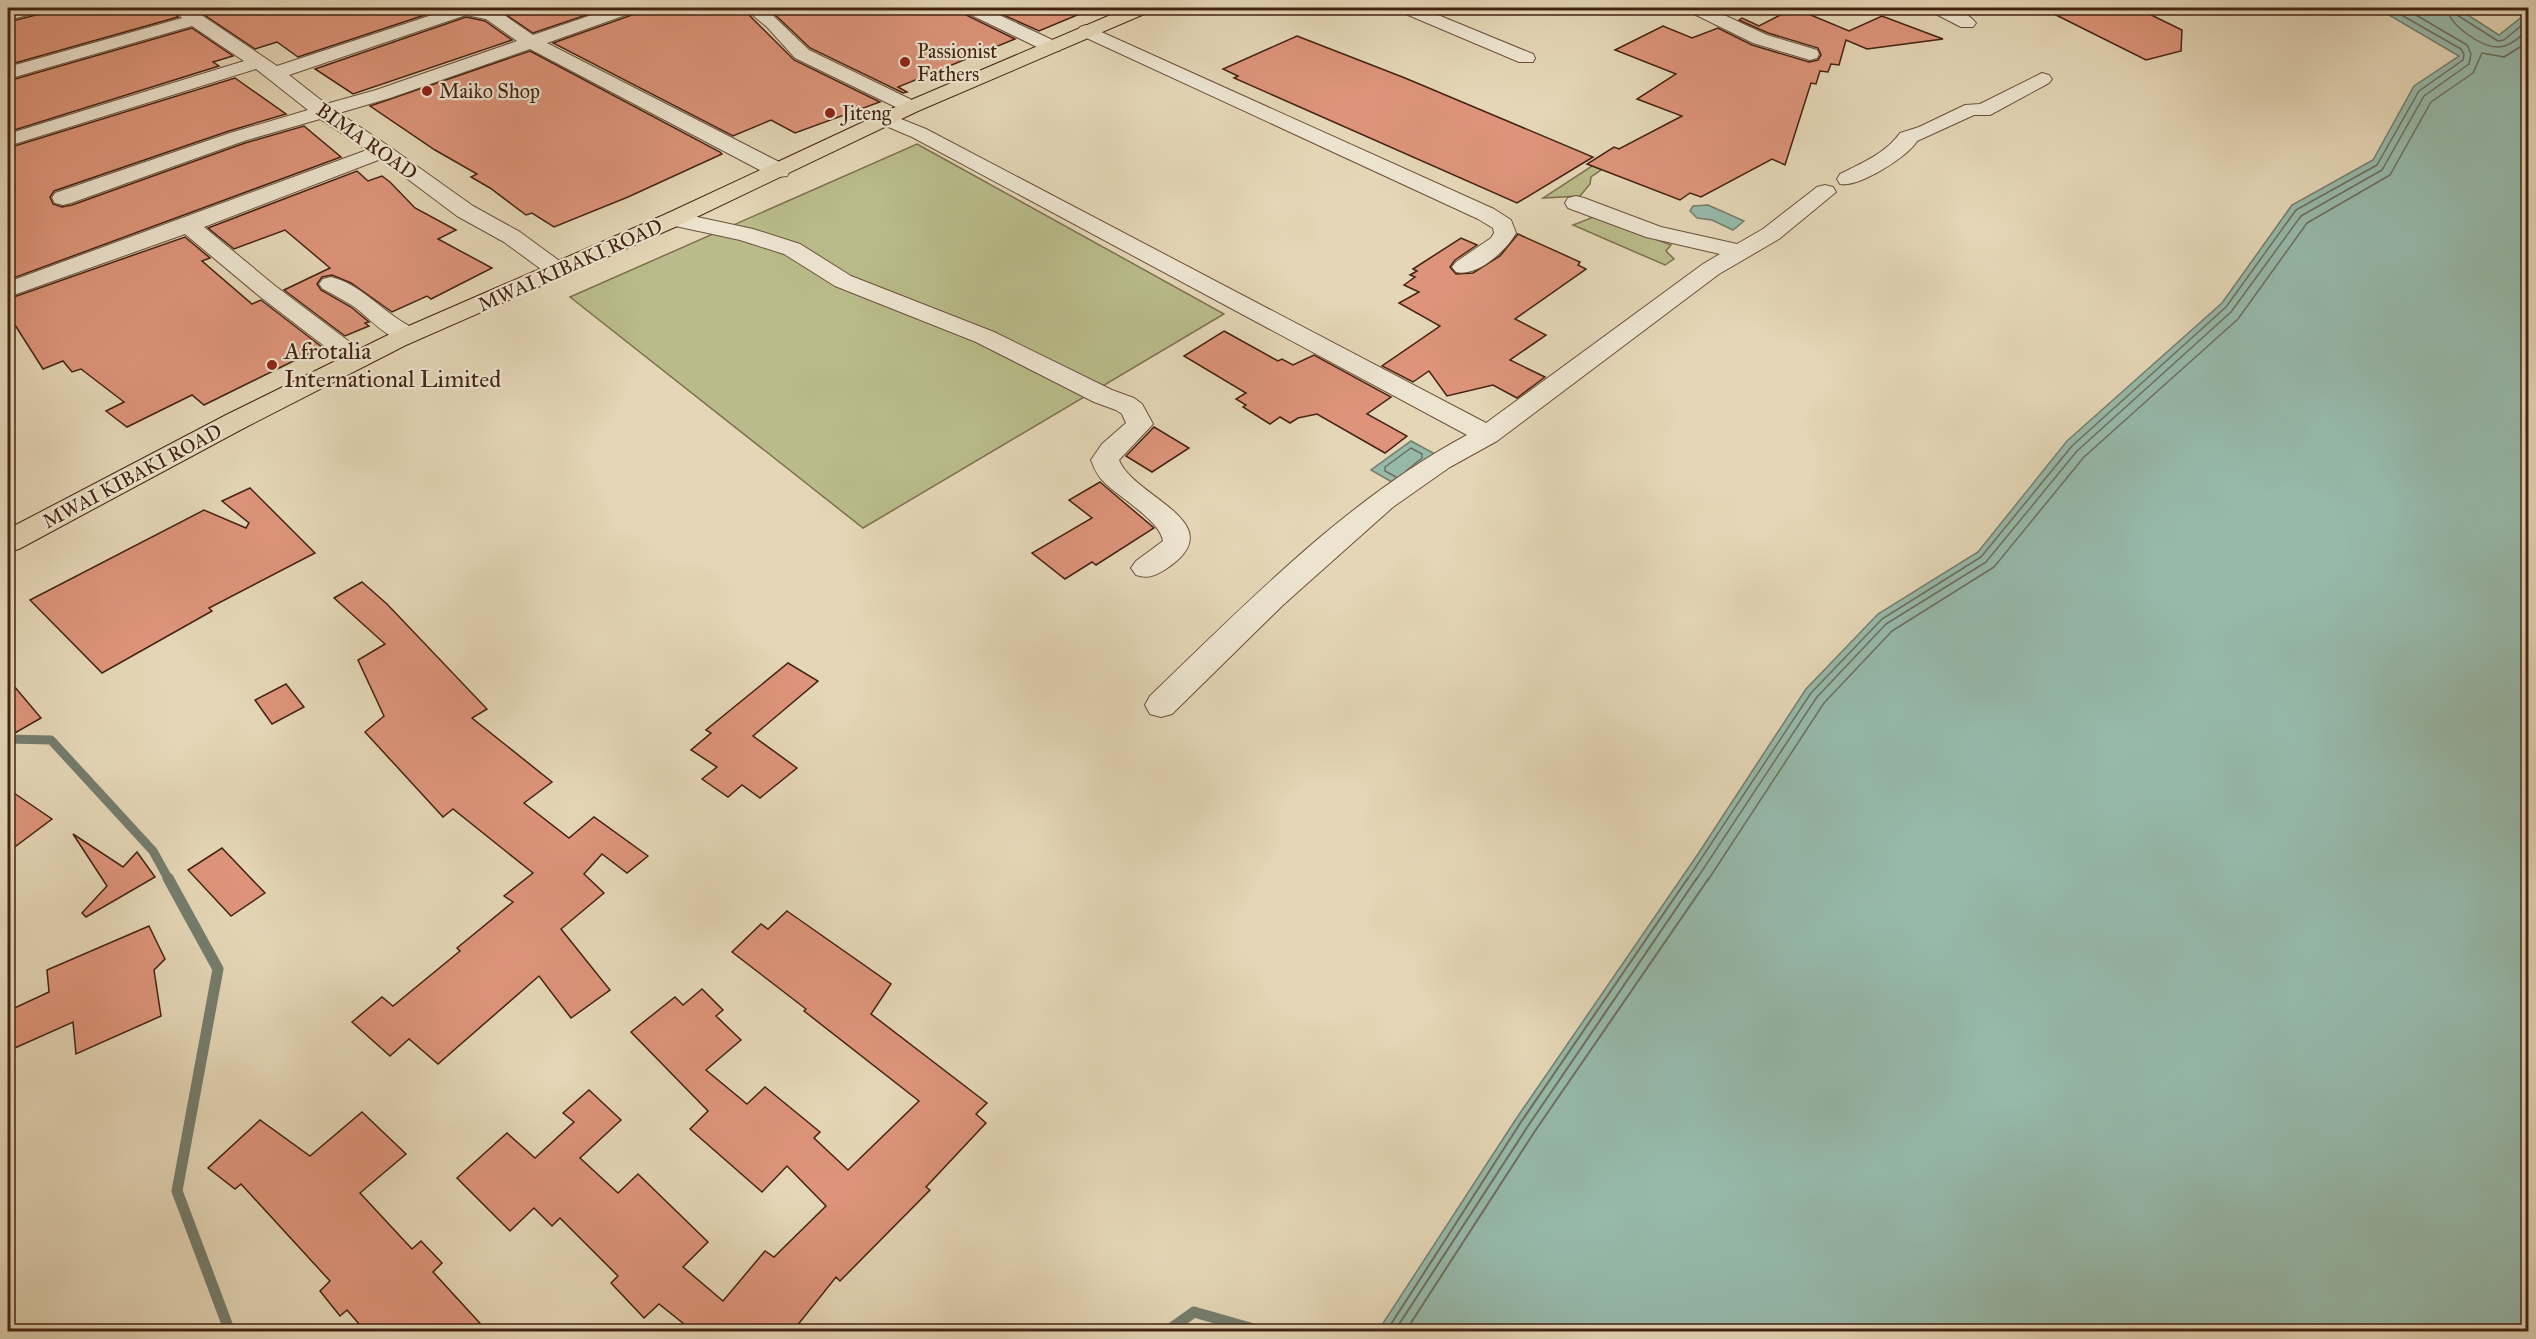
<svg xmlns="http://www.w3.org/2000/svg" width="2536" height="1339" font-family="'IM FELL Great Primer',serif">
  <style>
    .green { fill: #b9bc8a; stroke: #7e704e; stroke-width: 1.5 }
    .water { fill: #96b9aa; stroke: #757d6d; stroke-width: 1.5 }
    .lines { fill: none; stroke-linecap: round; stroke-linejoin: round }
    .shore-far1 { stroke: #6d6e5e; stroke-width: 1.5 }
    .shore { stroke: #6d6e5e; stroke-width: 2 }
    .stream-far1 { stroke: #757d6d; stroke-width: 9 }
    .stream { stroke: #757d6d; stroke-width: 11 }
    .building { fill: #dd947a; stroke: #442311; stroke-width: 1.5 }
    .minor-casing { stroke: #6c503a; stroke-width: 2 }
    .major-casing { stroke: #442311; stroke-width: 2 }
    .minor { fill: #ede4d0; fill-rule: evenodd }
    .major { fill: #e4d6b6; fill-rule: evenodd }
    .poi-dot { fill: #8f2418; stroke: #ede4d0; stroke-width: 2 }
    .labels { text-anchor: middle; stroke-width: 4.5; stroke-linejoin: round; paint-order: stroke }
    .far-poi-label { font-size: 20px; fill: #442311; stroke: #ede4d0; text-anchor: start }
    .far-street-label { font-size: 20px; fill: #442311; stroke: #ede4d0 }
    .poi-label { font-size: 24px; fill: #442311; stroke: #ede4d0; text-anchor: start }
  </style>
  <rect width="100%" height="100%" fill="#e4d6b6"/>
  <filter id="stains"><feTurbulence type="fractalNoise" baseFrequency=".00333" numOctaves="4"/><feColorMatrix values="0 0 0 0 .2 0 0 0 0 .09 0 0 0 0 .02 0 0 0 .5 -.17"/></filter>
  <radialGradient id="worn" r=".72"><stop offset=".6" stop-color="#630" stop-opacity="0"/><stop offset="1" stop-color="#630" stop-opacity=".3"/></radialGradient>
  <g class="green">
    <path d="M917,144l307,170 -361,214 -293,-231z"/>
    <path d="M1598,162l9,4 -16,11 -1,7 -10,12 -37,2z"/>
    <path d="M1596,216l75,29 -5,6 8,8 -9,6 -92,-40z"/>
  </g>
  <g class="water">
    <path d="M2377,8h80l42,27 29,-23v1319h-1150l138,-212 182,-265 108,-165 72,-75 100,-62 89,-111 155,-138 70,-98 81,-45 41,-74 45,-30z"/>
    <path d="M1708,205l36,16 -11,9 -21,-10 -15,-2 -7,-7 3,-5z"/>
    <path d="M1411,441l26,14 -40,30 -26,-15z"/>
  </g>
  <g class="lines">
    <g class="shore-far1">
      <path d="M2447,8c2,17 35,40 52,39 11,-1 21,-10 29,-17"/>
      <path d="M2455,8l2,7 41,26 6,-1 24,-20"/>
      <path d="M1396,477l-11,-6v-4l26,-19 11,6v4l-16,13"/>
      <path d="M1687,880l124,-187 71,-74 99,-62 91,-111 154,-139 70,-97 81,-45 42,-74 44,-31 1,-6 -3,-5 -72,-41"/>
      <path d="M1696,880l121,-183 69,-73 100,-62 91,-111 154,-139 70,-96 81,-46 42,-74 45,-32 2,-10 -4,-9 -63,-37"/>
      <path d="M1708,880l116,-177 68,-72 102,-64 90,-110 154,-138 69,-96 83,-48 41,-73 42,-29 9,-20 22,4 24,-15"/>
    </g>
    <g class="shore">
      <path d="M1386,1332l135,-210 167,-244"/>
      <path d="M1394,1332l134,-206 169,-248"/>
      <path d="M1405,1332l130,-201 174,-253"/>
    </g>
    <path class="stream-far1" d="M8,739l43,1 102,111 16,29"/>
    <g class="stream">
      <path d="M168,878l50,91 -41,222 53,141"/>
      <path d="M1166,1332l28,-20 70,20"/>
    </g>
  </g>
  <g class="building">
    <path d="M64,8h106l8,9 -170,48v-43z"/>
    <path d="M194,8h237l3,4 -136,45 -21,-15 -22,7z"/>
    <path d="M496,8h111l-74,25z"/>
    <path d="M639,8h103l52,52 86,42 -85,31 -24,-13 -38,16 -180,-93 82,-29z"/>
    <path d="M768,8h192l4,6 51,25 -117,48 9,5 -4,1 -93,-45z"/>
    <path d="M988,8h106l-55,23z"/>
    <path d="M1794,8l55,23 33,-15 61,23 -76,10 -21,-9 -7,25 -8,-1 -3,8 -8,-1 -4,13 -5,-1 -26,82 -13,-6 -71,38 -11,-4 -10,7 -93,-36 27,-17 5,2 63,-33 -45,-17 39,-25 -61,-24 48,-24 29,12 26,-10 34,17 57,17 9,-2 3,-5 -3,-7 -50,-15 -29,-13 3,-2 17,8z"/>
    <path d="M2042,8h95l45,22 -1,21 -35,9z"/>
    <path d="M466,17l19,4 27,19 -159,54 -38,-25z"/>
    <path d="M192,28l41,28 -20,6 6,4 -211,66v-51z"/>
    <path d="M1297,36l108,42 188,79 -76,46 -283,-125 4,-2 -15,-7z"/>
    <path d="M530,51l190,101 2,2 -94,43 -74,30 -22,-14 -6,2 -36,-27 -19,-11 6,-3 -42,-24 -65,-44z"/>
    <path d="M235,78l51,36 -57,17 -175,60 -4,6 3,7 9,3 10,-2 173,-62 59,-17 37,31 -333,123v-132z"/>
    <path d="M357,171l11,10 14,-5 8,6 25,26 41,22 -18,9 54,29 -61,31 -4,-3 -35,16 -41,-29 -19,-8 -10,2 -5,7 4,6 30,17 18,15 -4,1 4,3 -24,10 -61,-46 46,-22 -45,-38 -51,19 -26,-21z"/>
    <path d="M1518,234l62,28 -2,3 8,4 -71,50 31,16 -36,25 35,17 -28,21 -24,-13 -46,11 -18,-25 -16,11 -31,-16 58,-40 -41,-23 20,-11 -15,-7 11,-8 -5,-2 7,-4 -4,-2 48,-31 16,7 -22,15 -5,7 6,7 17,-1 27,-17z"/>
    <path d="M185,237l25,21 -8,3 50,43 9,-4 61,47 -118,58 -12,-10 -65,32 -21,-16 18,-9 -43,-33 -9,3 -9,-11 -20,8 -35,-55v-15z"/>
    <path d="M1224,331l54,30 4,-2 11,6 21,-10 77,42 -24,17 40,22 -22,17 -68,-39 -19,4 -8,5 -10,-6 -10,7 -27,-17 3,-2 -10,-6 10,-6 -62,-37z"/>
    <path d="M1154,427l35,21 -37,24 -26,-16z"/>
    <path d="M1100,482l54,46 -58,37 -4,-3 -27,17 -33,-26 60,-35 -23,-18z"/>
    <path d="M250,488l65,65 -106,55 3,3 -110,62 -72,-73 174,-90 42,18 3,-5 -27,-22z"/>
    <path d="M362,582l25,22 100,105 -15,9 80,64 -28,21 45,35 25,-21 54,39 -21,17 -25,-19 -18,20 20,19 -43,36 49,61 -39,28 -32,-42 -101,88 -29,-25 -19,17 -38,-34 30,-25 11,9 67,-55 -3,-3 56,-46 -9,-6 29,-23 -80,-64 -10,8 -78,-85 19,-16 -26,-56 27,-16 -51,-46z"/>
    <path d="M788,663l30,18 -65,55 44,32 -37,30 -18,-13 -14,12 -26,-18 15,-12 -26,-17 20,-17 -5,-3z"/>
    <path d="M8,679l33,39 -33,19z"/>
    <path d="M286,684l18,23 -32,17 -17,-24z"/>
    <path d="M8,789l44,30 -44,33z"/>
    <path d="M73,834l50,33 14,-15 18,25 -69,40 -4,-4 25,-27z"/>
    <path d="M222,848l43,45 -34,23 -43,-46z"/>
    <path d="M787,911l104,73 -20,30 116,89 -11,11 10,9 -60,64 4,3 -90,91 -4,-4 -44,55h-98l-35,-28 -15,14 -33,-35 7,-7 -58,-58 -8,8 -18,-18 -24,23 -53,-53 50,-45 28,25 39,-36 -11,-9 26,-23 32,30 -41,38 38,35 20,-19 70,68 -25,25 40,34 42,-50 9,6 52,-51 -39,-40 -25,26 -72,-63 18,-18 -77,-79 44,-35 8,8 19,-16 21,21 -7,6 25,24 -35,30 41,34 18,-17 55,45 -6,6 34,32 71,-69 -115,-90 2,-2 -74,-57 29,-28 7,5z"/>
    <path d="M149,926l16,33 -11,11 7,46 -85,38 -3,-32 -65,29v-40l41,-19 -2,-22z"/>
    <path d="M362,1112l44,42 -46,39 52,56 9,-8 21,22 -9,9 55,60h-122l-19,-22 -7,6 -20,-25 10,-10 -89,-97 -6,5 -27,-21 52,-48 50,36z"/>
  </g>
  <g class="lines">
    <defs>
      <g id="minor">
        <path d="M15,8h28l-3,4 -32,8v-10z"/>
        <path d="M172,8h19l86,58 161,-53 -5,-5h51l13,2 36,25 79,-27h25l-3,4 -87,31 240,123 3,5 -3,5 -8,1 -8,-1 -241,-127 -140,49 -51,15 51,34 83,59 47,26 45,33 4,5 -4,5 -8,2 -8,-2 -45,-33 -47,-26 -76,-57 -177,68 70,58 93,70 4,5 -4,5 -9,3 -9,-3 -91,-70 -73,-61 -177,63v-15l359,-132 -47,-31 -76,22 -173,62 -8,2 -8,-2 -3,-5 3,-5 175,-60 78,-23 -52,-41 -248,77v-12l236,-73 -52,-35 -184,53v-12l174,-49zM466,15l20,4 31,22 -141,49 -50,14 -37,-29z"/>
        <path d="M744,8h21l44,42 109,53 3,4 -3,4h-14l-109,-53 -28,-31z"/>
        <path d="M962,8h22l75,35 2,4 -2,4h-14l-80,-39z"/>
        <path d="M1398,8h23l112,46 2,4 -2,4h-14l-118,-50z"/>
        <path d="M1687,8h22l58,27 50,15 2,4 -2,4 -7,2 -57,-17 -63,-31z"/>
        <path d="M1929,8c16,-2 36,1 47,15l-3,4h-12l-29,-15z"/>
        <path d="M1086,25l408,184 17,11 5,13c-10,18 -39,44 -60,39l-4,-5 4,-5 35,-24 3,-5 -1,-5 -15,-9 -398,-184 -3,-4 3,-4z"/>
        <path d="M2042,73l7,2 3,4 -3,4 -59,32h-16l-57,26c-9,16 -59,47 -77,43l-3,-5 3,-5c22,-11 46,-21 60,-41l19,-6 46,-22 15,-1z"/>
        <path d="M886,113l40,16 560,294 217,-159 17,-10 -74,-17 -78,-29 -3,-5 3,-5 8,-2 8,2 77,29 76,17 26,-15 54,-42 8,-2 8,2 3,5 -57,47 -60,35 -222,167 -47,26 -57,40 -110,98 -111,109 -11,3 -11,-3 -5,-9 5,-9c98,-94 196,-196 317,-261l-555,-298 -33,-14 -3,-4 3,-4z"/>
        <path d="M674,212l79,17 47,15 51,32 143,56 118,58 22,8 8,6 11,20 -34,36c15,38 116,63 47,109 -11,7 -18,10 -30,6l-5,-7 5,-7 27,-20c-3,-21 -45,-44 -60,-60 -6,-6 -9,-13 -12,-21l11,-16 24,-21 -4,-9 -6,-4 -22,-8 -118,-60 -141,-56 -51,-32 -44,-14 -74,-16 -3,-5 3,-5z"/>
        <path d="M331,277c28,7 46,29 70,44 7,5 14,7 19,14l-3,5c-25,6 -43,-18 -61,-32 -10,-7 -22,-13 -33,-19l-4,-5 4,-5z"/>
      </g>
      <path id="major" d="M1127,8h24l-2,4 -231,99 -236,113 -276,121 -160,82 -227,122 -11,3v-23l218,-114 162,-80 278,-121 238,-111z"/>
    </defs>
    <use href="#minor" class="minor-casing"/>
    <use href="#major" class="major-casing"/>
    <use href="#minor" class="minor"/>
    <use href="#major" class="major"/>
  </g>
  <g class="poi-dot">
    <circle cx="905" cy="62" r="6"/>
    <circle cx="427" cy="91" r="6"/>
    <circle cx="830" cy="113" r="6"/>
    <circle cx="272" cy="365" r="6"/>
  </g>
  <g class="labels">
    <g class="far-poi-label">
      <text x="917" y="58">Passionist<tspan x="917" dy="23">Fathers</tspan></text>
      <text x="439" y="98">Maiko Shop</text>
      <text x="842" y="120">Jiteng</text>
    </g>
    <g class="far-street-label">
      <text transform="translate(367 141) rotate(35)" y="7">BIMA ROAD</text>
      <text transform="translate(570 265) rotate(-24)" y="7">MWAI KIBAKI ROAD</text>
      <text transform="translate(132 476) rotate(-28)" y="7">MWAI KIBAKI ROAD</text>
    </g>
    <g class="poi-label">
      <text x="284" y="359">Afrotalia<tspan x="284" dy="28">International Limited</tspan></text>
    </g>
  </g>
  <rect width="2536" height="1339" fill="none" stroke="#e4d6b6" stroke-width="30"/>
  <rect x="9" y="9" width="2518" height="1321" fill="none" stroke="#442311" stroke-width="3"/>
  <rect x="15" y="15" width="2506" height="1309" fill="none" stroke="#442311" stroke-width="1.5"/>
  <rect width="100%" height="100%" filter="url(#stains)"/>
  <rect width="100%" height="100%" fill="url(#worn)"/>
</svg>
